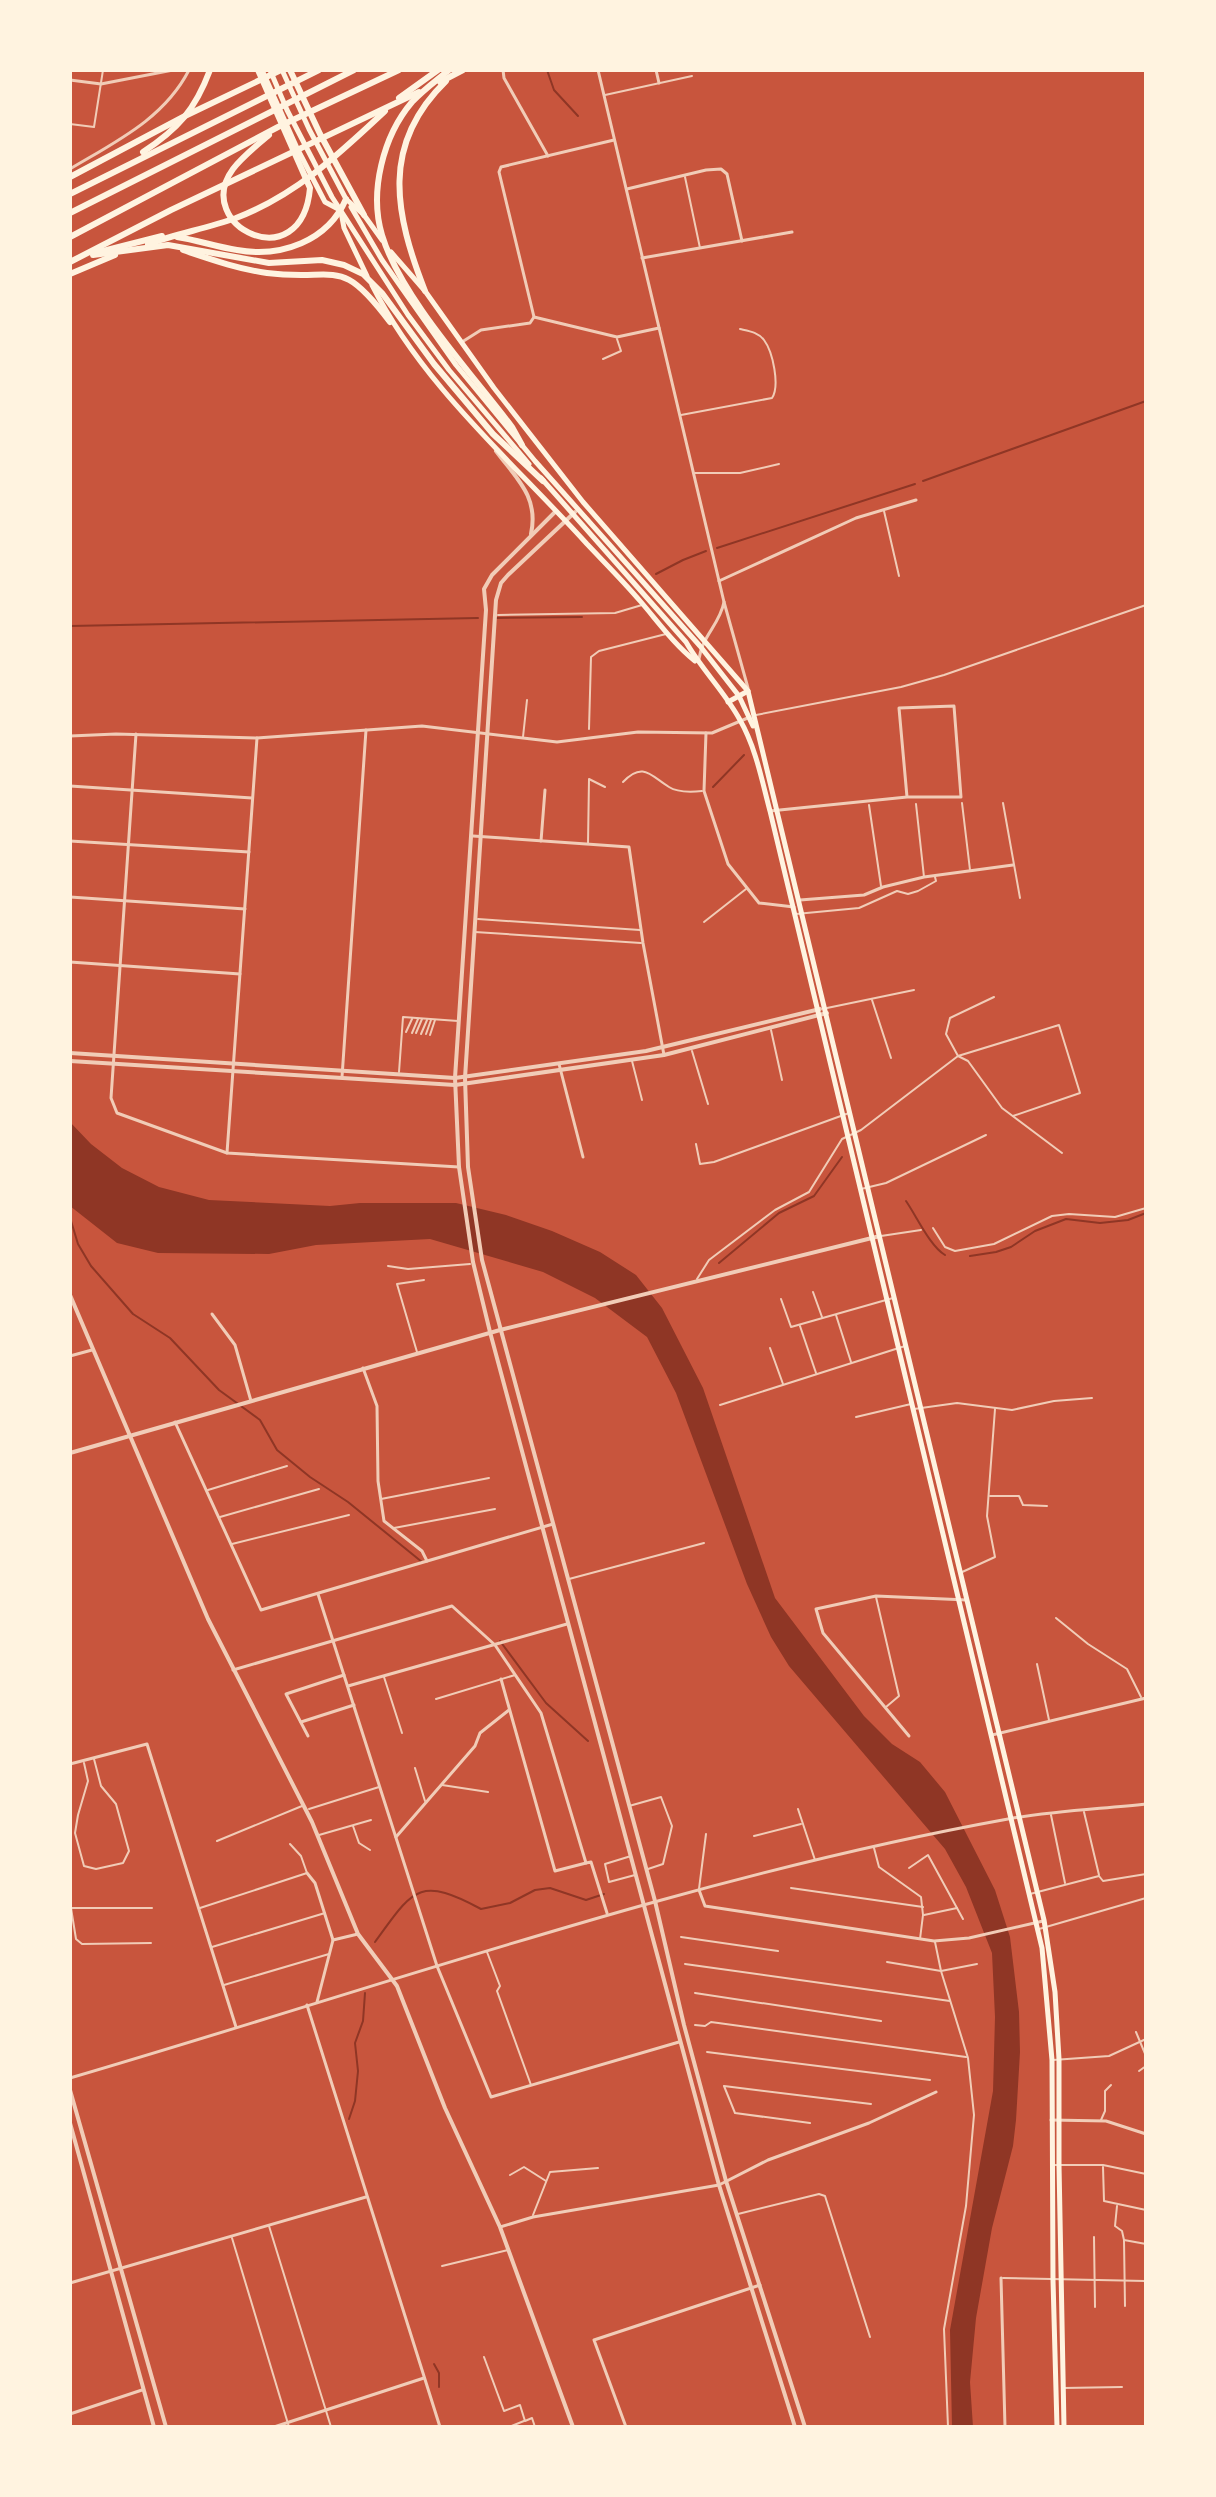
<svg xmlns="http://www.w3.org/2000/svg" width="1216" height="2497" font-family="'Alegreya Sans',sans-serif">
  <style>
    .water { fill: #8f3625 }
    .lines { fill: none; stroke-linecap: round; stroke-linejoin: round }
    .stream { stroke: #8f3625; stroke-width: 2 }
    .service { stroke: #f1ccb7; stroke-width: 2 }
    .minor { stroke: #f1ccb7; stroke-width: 3 }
    .tertiary { stroke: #f1ccb7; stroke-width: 4 }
    .primary { stroke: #fff3e0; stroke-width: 5 }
    .motorway { stroke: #fff3e0; stroke-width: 6 }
  </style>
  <rect width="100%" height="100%" fill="#c8553d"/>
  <path class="water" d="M70,1122l21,22 31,24 37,19 50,13 121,6 30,-3h96l50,12 46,16 48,21 36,23 26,33 41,80 72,210 89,118 28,28 28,18 25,30 50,98 15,47 9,75 1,40 -4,68 -3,26 -21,82 -16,90 -6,64 3,45h-21l-2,-97 43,-239 2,-74 -3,-64 -26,-66 -21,-38 -156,-183 -18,-29 -24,-53 -71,-191 -29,-56 -52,-39 -52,-26 -113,-33 -114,6 -47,9 -111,-1 -41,-10 -47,-37z"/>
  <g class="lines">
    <g class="stream">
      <path d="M547,70l7,20 24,26"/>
      <path d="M923,481l223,-80"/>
      <path d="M717,548l198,-64"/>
      <path d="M656,574l27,-14 23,-9"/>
      <path d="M496,618l86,-1"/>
      <path d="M70,626l408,-8"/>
      <path d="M713,787l31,-32"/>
      <path d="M906,1201c11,16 24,45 39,54"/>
      <path d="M70,1205l1,16 7,23 13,22 42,48 37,24 49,52 41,30 17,30 33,27 38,25 74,60"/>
      <path d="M970,1256l26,-4 15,-5 24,-16 31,-12 34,4 28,-3 18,-7"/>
      <path d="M719,1263l60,-50 35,-17 28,-39"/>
      <path d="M500,1641l46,62 42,38"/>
      <path d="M375,1942c38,-52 43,-67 106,-33l29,-6 25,-13 15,-2 36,12 18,-6"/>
      <path d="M349,2119l6,-18 3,-30 -3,-28 8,-22 2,-28"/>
      <path d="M434,2364l5,9v14"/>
    </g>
    <g class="service">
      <path d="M605,95l87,-19"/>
      <path d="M70,124l24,3 9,-57"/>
      <path d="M685,177l15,71"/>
      <path d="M603,359l18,-8 -4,-12"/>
      <path d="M681,415l91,-17c8,-12 1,-46 -8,-58 -6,-8 -15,-9 -24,-11"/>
      <path d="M695,473h45l39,-9"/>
      <path d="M884,511l15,65"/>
      <path d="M498,615l117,-2 27,-8"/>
      <path d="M756,715l145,-28 43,-12 202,-70"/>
      <path d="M589,729l2,-72 8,-6 67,-17"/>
      <path d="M523,737l4,-37"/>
      <path d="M623,782c20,-21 28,-6 46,5 9,6 23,5 33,4"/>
      <path d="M962,803l8,67"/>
      <path d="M1003,803l17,95"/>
      <path d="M916,804l8,73"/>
      <path d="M869,805l12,81"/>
      <path d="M588,844l1,-65 16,8"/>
      <path d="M796,914l63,-6 38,-17 11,3 10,-3 18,-10 -1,-4"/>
      <path d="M478,919l162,11"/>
      <path d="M704,922l42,-33"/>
      <path d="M475,932l166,11"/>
      <path d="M994,997l-44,21 -4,16 12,22 10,5 34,47 60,45"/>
      <path d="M872,1000l19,58"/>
      <path d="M827,1008l87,-18"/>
      <path d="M771,1030l11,50"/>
      <path d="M406,1032l6,-13"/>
      <path d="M412,1033l6,-14"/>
      <path d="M416,1033l6,-14"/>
      <path d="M421,1034l6,-14"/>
      <path d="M426,1034l5,-14"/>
      <path d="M430,1035l5,-15"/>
      <path d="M692,1051l16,53"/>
      <path d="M632,1061l10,39"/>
      <path d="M399,1072l4,-55 55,4"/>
      <path d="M696,1144l4,20 14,-2 135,-49"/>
      <path d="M861,1189l25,-6 100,-48"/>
      <path d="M933,1228l12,19 10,4 39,-7 58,-28 17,-2 46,3 31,-9"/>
      <path d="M881,1236l40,-6"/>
      <path d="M388,1266l20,3 62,-5"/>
      <path d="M697,1279l12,-19 66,-50 34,-18 33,-53 19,-9 97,-74 101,-31 21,68 -67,23"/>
      <path d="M813,1292l9,25"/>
      <path d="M781,1299l10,28 102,-29"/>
      <path d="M836,1315l15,47"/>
      <path d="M800,1326l16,47"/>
      <path d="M770,1348l13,36"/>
      <path d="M417,1352l-20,-68 27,-4"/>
      <path d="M720,1405l185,-59"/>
      <path d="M914,1409l43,-6 55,7 42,-9 38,-3"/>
      <path d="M856,1417l55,-13"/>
      <path d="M208,1490l79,-24"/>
      <path d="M990,1496h29l4,9 24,1"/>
      <path d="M381,1499l108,-21"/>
      <path d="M220,1517l99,-28"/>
      <path d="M394,1528l101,-19"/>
      <path d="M232,1544l117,-29"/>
      <path d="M960,1573l35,-16 -8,-41 8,-107"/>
      <path d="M569,1579l135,-36"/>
      <path d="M876,1597l23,99 -13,11"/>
      <path d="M1056,1618l32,26 39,25 14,28"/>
      <path d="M1037,1664l12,56"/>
      <path d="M384,1677l18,56"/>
      <path d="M436,1699l79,-24"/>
      <path d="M84,1763l4,18 -10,34 -3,18 9,33 12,3 27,-6 6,-12 -13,-47 -15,-18 -7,-27"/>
      <path d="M415,1768l10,33"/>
      <path d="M442,1785l46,7"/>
      <path d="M629,1806l32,-9 11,29 -9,38 -15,5"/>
      <path d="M309,1809l70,-22"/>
      <path d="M798,1809l17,51"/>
      <path d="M1084,1812l15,63"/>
      <path d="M1051,1815l14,68"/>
      <path d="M353,1826l6,17 11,7"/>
      <path d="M319,1835l52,-15"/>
      <path d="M754,1836l47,-12"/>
      <path d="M217,1841l85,-35"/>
      <path d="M874,1848l5,19 42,30 2,18 -3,24"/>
      <path d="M631,1856l-26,8 4,18 26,-7"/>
      <path d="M909,1868l19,-13 35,64"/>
      <path d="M791,1888l132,19"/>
      <path d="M699,1889l7,-55"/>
      <path d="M1030,1894l69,-18 4,5 43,-7"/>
      <path d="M71,1908l5,31 6,5 69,-1"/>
      <path d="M71,1908h81"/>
      <path d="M200,1908l107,-35 -6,-17 -11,-12"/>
      <path d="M924,1915l33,-7"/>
      <path d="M1039,1929l107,-31"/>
      <path d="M681,1937l97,14"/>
      <path d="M935,1942l6,29 27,87 6,57 -8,91 -22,123 4,98"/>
      <path d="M212,1947l113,-34"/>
      <path d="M487,1952l13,34 -3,5 34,94"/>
      <path d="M887,1962l54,9 36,-7"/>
      <path d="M685,1964l265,37"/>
      <path d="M224,1985l105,-31"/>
      <path d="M695,1993l186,28"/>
      <path d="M695,2025l10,1 6,-4 255,35"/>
      <path d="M1136,2032l10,24"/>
      <path d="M707,2052l223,28"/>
      <path d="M1053,2060l56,-4 37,-17"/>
      <path d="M1139,2071l7,-5"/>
      <path d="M1101,2120l4,-9v-20l6,-6"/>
      <path d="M810,2123l-75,-10 -11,-27 147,18"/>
      <path d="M1052,2165h51l43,9"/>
      <path d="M1103,2167l1,34 42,9"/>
      <path d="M510,2175l14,-8 22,14"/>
      <path d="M1117,2206l-2,20 7,5 2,9"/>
      <path d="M738,2214l81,-20 6,2 45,141"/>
      <path d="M533,2215l17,-43 48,-4"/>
      <path d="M269,2226l62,201"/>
      <path d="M1094,2237l1,70"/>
      <path d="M232,2238l57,189"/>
      <path d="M442,2266l66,-16"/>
      <path d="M1146,2268v28"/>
      <path d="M1003,2278l142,3"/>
      <path d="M1125,2306l-1,-66 22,4"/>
      <path d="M484,2357l20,54 16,-6 5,16 7,-3 3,9"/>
      <path d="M1064,2388l58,-1"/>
      <path d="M509,2427l15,-6"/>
    </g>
    <g class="minor">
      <path d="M503,70l1,8 44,78"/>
      <path d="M598,70l126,532 24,86"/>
      <path d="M656,70l3,13"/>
      <path d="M70,80l31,4 72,-14"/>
      <path d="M70,169c45,-27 94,-50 119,-99"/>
      <path d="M627,189l79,-19 15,-1 6,5 15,67"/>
      <path d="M642,258l150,-26"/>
      <path d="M534,317l-35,-145 2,-5 113,-27"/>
      <path d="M462,342l19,-12 49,-7 4,-6 83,20 42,-9"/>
      <path d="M719,581l137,-63 60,-18"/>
      <path d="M699,659c3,-23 21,-35 25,-57"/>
      <path d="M706,733l-2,58 24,73 31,39 35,4"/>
      <path d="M136,734l-25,364 6,15 110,40 232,14"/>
      <path d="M70,736l46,-2 141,4 165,-12 135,16 81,-10 74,1 38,-16"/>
      <path d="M70,786l182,12"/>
      <path d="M770,811l137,-14h54l-7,-91 -55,2 8,89"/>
      <path d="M473,836l156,11 14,96 21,112"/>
      <path d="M70,841l179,11"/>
      <path d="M541,841l4,-51"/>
      <path d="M70,897l175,12"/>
      <path d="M800,900l64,-5 19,-8 41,-10 89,-12"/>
      <path d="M70,962l170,12"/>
      <path d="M559,1064l24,93"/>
      <path d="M342,1077l24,-347"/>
      <path d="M227,1153l30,-415"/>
      <path d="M212,1314l23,31 16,56"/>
      <path d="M70,1356l22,-6"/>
      <path d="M363,1368l14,38 1,75 6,40 38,30 5,10"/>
      <path d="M175,1422l86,188 292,-86"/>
      <path d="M318,1594l119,372 54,131 188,-55"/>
      <path d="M233,1670l219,-64 43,39 46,68 45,150 5,-1 16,51"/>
      <path d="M501,1679l54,192 31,-8"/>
      <path d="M348,1686l219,-62"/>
      <path d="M301,1722l53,-17"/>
      <path d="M992,1735l154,-37"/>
      <path d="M308,1736l-22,-42 58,-19"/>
      <path d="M909,1736l-86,-103 -7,-24 60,-13 91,4"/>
      <path d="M70,1764l77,-20 89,283"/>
      <path d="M396,1837l79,-91 5,-13 29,-23"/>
      <path d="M307,1873l8,10 18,57 25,-6"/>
      <path d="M699,1890l6,16 229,35 35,-3 74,-17"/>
      <path d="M317,2002l16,-62"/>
      <path d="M307,2005l133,422"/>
      <path d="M70,2078c311,-91 618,-201 938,-259 45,-8 92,-10 138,-15"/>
      <path d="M1051,2120l55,1 40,13"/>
      <path d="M500,2227l33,-10 186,-32 49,-25 101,-37 67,-31"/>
      <path d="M1001,2278l4,149"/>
      <path d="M70,2283l296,-86"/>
      <path d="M70,2414l72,-24"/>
      <path d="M274,2427l150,-49"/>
      <path d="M626,2427l-32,-87 166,-55"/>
    </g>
    <g class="tertiary">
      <path d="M496,451c21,28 43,46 35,83"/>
      <path d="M556,511l-64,64 -8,14 2,21 -31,468 4,89 14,95 17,70 229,853 76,242"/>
      <path d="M575,512l-67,63 -7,8 -5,17 -31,478 3,89 14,93 173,641 29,124 42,156 79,246"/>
      <path d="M70,1053l385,25 191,-27 174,-42"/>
      <path d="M70,1061l385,24 209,-30 163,-42"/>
      <path d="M70,1295l138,324 104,203 46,112 39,52 48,122 55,119 73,200"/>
      <path d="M70,1453l430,-123 380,-94"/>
      <path d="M70,2090l96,337"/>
      <path d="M70,2123l84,304"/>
    </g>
    <g class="primary">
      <path d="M262,70l35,78 28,54 15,8"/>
      <path d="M270,70l17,40 45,87 76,118 41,55 80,94"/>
      <path d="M282,70l27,59 37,70"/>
      <path d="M346,199l18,16 18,25"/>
      <path d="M351,207l31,53 74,105 79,96 165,185 39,50 14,30"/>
      <path d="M341,212l3,16 23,48"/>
      <path d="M391,252l34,39 69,97 89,114 165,189 296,1229 11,72 4,67v106l5,262"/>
      <path d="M372,285c51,101 140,176 215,259 18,19 37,38 54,58 18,21 33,42 54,59"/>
      <path d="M541,478l145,164c16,28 39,50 54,78 16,28 22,61 30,91l272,1137 10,112 1,220 4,147"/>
      <path d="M728,702l20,-11"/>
    </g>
    <g class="motorway">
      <path d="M258,70l52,118c-8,92 -119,38 -77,-19 9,-12 24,-24 36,-34"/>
      <path d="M290,70l30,64 44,81"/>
      <path d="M449,70c-12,10 -26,20 -37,32 -29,34 -43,90 -30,133 18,61 91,140 130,192l10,18"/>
      <path d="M440,82l23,-12"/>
      <path d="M399,98l39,-28"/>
      <path d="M143,152c35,-23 52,-42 67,-82"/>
      <path d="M70,177l115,-61 96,-46"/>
      <path d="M70,194l249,-124"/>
      <path d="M70,213l284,-143"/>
      <path d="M70,237l208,-110 121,-57"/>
      <path d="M177,237c20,3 40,10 60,13 44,8 91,-9 109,-51"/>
      <path d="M148,244c29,-10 59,-16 88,-26 60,-23 103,-64 149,-107"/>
      <path d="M183,250c27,9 55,19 84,23 71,9 72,-19 123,49"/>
      <path d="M99,252l63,-16"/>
      <path d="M93,255l75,-10 101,18 53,-3 22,5 19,9 19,19 52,71 59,70 50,47"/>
      <path d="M70,262l101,-52 248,-118"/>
      <path d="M70,274l45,-19"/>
      <path d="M425,291c-30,-77 -45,-146 21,-210"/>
    </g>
  </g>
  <rect width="1216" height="2497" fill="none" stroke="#fff3e0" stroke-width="144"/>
</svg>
